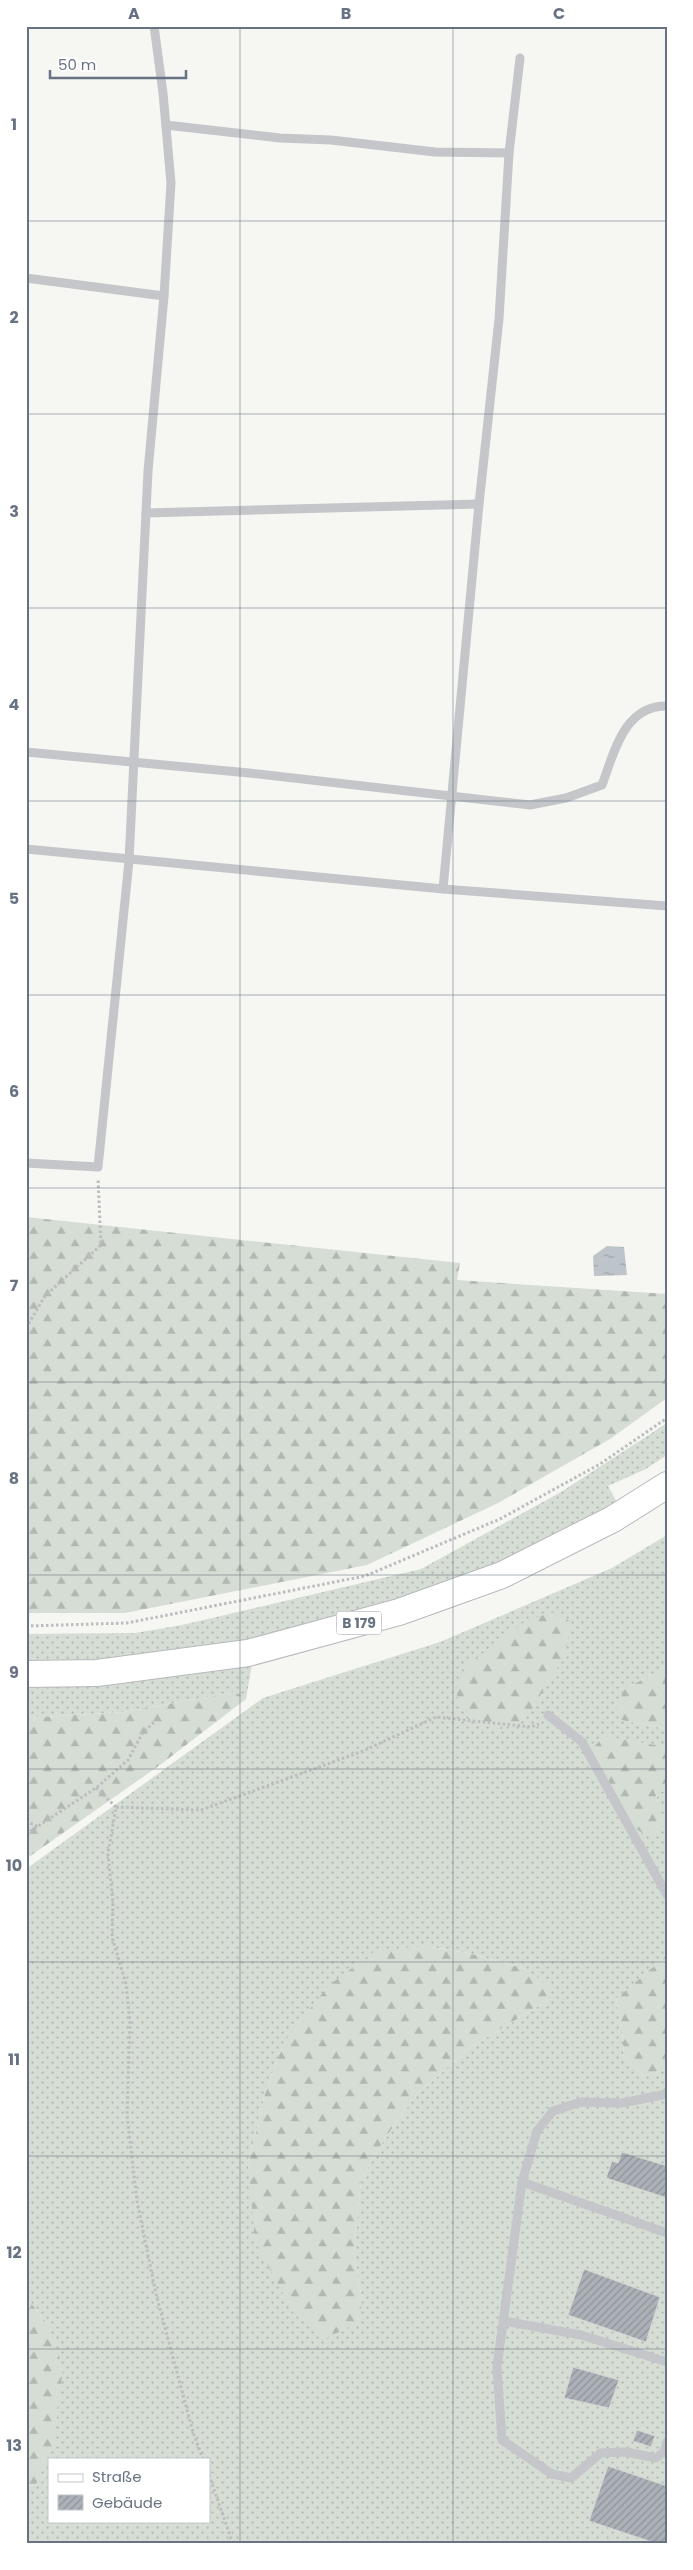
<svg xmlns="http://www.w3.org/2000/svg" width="693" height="2570" font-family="Poppins,sans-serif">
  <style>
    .grass { fill: url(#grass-dots); fill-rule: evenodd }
    .forest { fill: url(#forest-firs) }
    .water { fill: url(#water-ripples) }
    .building { fill: url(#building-hatch); stroke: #d7d7d5 }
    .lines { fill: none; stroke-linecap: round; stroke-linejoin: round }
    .primary-casing { stroke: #b7b9bd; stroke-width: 28 }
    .path { stroke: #bbbdbf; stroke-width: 3; stroke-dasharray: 2.5 2.5; stroke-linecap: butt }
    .lane { stroke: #c4c6ca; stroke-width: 9 }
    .primary { stroke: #fff; stroke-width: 26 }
    .grid { fill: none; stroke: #677282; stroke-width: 1; stroke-opacity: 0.55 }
    .labels { text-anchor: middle; stroke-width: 5; stroke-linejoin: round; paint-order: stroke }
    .shield { fill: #fff; stroke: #959ca8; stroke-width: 1 }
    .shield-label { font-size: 14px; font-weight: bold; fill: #677282 }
    .neatline { fill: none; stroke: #677282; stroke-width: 2 }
    .grid-label { font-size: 16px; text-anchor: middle; font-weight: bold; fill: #677282 }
  </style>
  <defs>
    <pattern id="grass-dots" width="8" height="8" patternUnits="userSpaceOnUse" patternTransform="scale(1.25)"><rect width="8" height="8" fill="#d6ddd4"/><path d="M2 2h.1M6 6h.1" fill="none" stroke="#b1b8b1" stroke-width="1.8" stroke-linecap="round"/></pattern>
    <pattern id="forest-firs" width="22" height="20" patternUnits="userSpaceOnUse" patternTransform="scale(1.25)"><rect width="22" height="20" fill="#d6ddd4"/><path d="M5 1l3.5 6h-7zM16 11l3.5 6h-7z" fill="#b1b8b1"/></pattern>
    <pattern id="water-ripples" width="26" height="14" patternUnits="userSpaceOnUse" patternTransform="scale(1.25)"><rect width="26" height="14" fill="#bec5ca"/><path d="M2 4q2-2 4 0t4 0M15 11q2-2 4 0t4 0" fill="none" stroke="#9ea4a9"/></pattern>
    <pattern id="building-hatch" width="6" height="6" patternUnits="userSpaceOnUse" patternTransform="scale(1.25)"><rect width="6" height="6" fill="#abb1b7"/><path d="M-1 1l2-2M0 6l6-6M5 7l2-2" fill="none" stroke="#8f949a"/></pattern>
  </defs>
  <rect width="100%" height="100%" fill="#f6f6f3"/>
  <g class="grass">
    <path d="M667,1423v32l-21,14 -38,17 10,18 -116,58 -64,27 -182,51 -129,19 -101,7v-32l109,-1 47,-8 239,-56 140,-77z"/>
    <path d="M667,1535v132l-43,22 -3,31 46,9v18l-64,-10 55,65 -3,-11 12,1v163l-51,44 6,29 2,29 20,19 23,-7v475h-641v-58l11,-1 12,-159 -23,-29v-428l237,-171 177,-56 172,-74zM424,1946l44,7 58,16 22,31 -77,47 -54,47 -32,44 -24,42 -7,72 8,48 -114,-134 18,-76 18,-48zM49,2459h160v62h-160z"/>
    <path d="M252,1664l-6,35 -10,-7 -113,20 -97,6v-31z"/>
  </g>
  <g class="forest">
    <path d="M26,1217l434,46 -3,17 210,14v104l-57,41 -112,64 -131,62 -242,48h-99z"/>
    <path d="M555,1612l17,11 -9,36 -38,61 -25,9 -26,-6 -13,-14 -5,-18 7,-23 64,-48z"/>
    <path d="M667,1667v62l-46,-9 -5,-11 8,-20z"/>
    <path d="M236,1692l10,7 -86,66 -134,94v-141l97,-6z"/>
    <path d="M603,1736l64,11v45h-12l10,33 -11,14 -15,-8 -47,-53 -4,-23z"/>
    <path d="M424,1946l44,7 58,16 24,18 -2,13 -77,47 -54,47 -32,44 -24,42 -7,72 8,48 -3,22 -36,18 -30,-28 -38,-71 -7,-75 18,-76 18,-48 44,-56 47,-35z"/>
    <path d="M667,1955v114l-23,7 -20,-19 -2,-29 -6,-29z"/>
    <path d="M26,2297l23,29 14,42 -9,75 -18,42 -10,1z"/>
  </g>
  <path class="water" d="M607,1246l17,1 3,28 -33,1 -1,-20z"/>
  <g class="building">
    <path d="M622,2152l45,14v32l-61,-20 6,-17 6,2z"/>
    <path d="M584,2269l76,28 -14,45 -78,-27z"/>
    <path d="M573,2367l46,13 -10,28 -45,-10z"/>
    <path d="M637,2430l18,6 -4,11 -18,-6z"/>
    <path d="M608,2466l59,20v58h-9l-69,-23z"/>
  </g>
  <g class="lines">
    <defs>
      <path id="primary" d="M26,1674l71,-1 151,-20 151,-41 103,-37 111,-56 54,-34"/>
    </defs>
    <use href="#primary" class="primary-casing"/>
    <g class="path">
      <path d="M26,1328l19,-32 56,-51 -3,-67"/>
      <path d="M26,1626l101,-3 238,-47 135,-57 100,-55 67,-46"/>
      <path d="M96,1788l20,19 -8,47 5,49 -1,34 14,47 4,38 -3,93 10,86 19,93 37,138 10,27"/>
      <path d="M116,1807l85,3 162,-59 73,-34 95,10 8,-3"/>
      <path d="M26,1821l13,6"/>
      <path d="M26,1834l70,-46 32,-28 14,-26 12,-12"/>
      <path d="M209,2475l24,69"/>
    </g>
    <g class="lane">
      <path d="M166,125l114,13 51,2 104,12 74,1"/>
      <path d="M26,278l138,18"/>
      <path d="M146,513l333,-9"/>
      <path d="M26,752l223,21 281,32 36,-7 36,-13c12,-32 22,-80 65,-79"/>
      <path d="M26,849l417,40 224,17"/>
      <path d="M443,889l36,-385 20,-185 10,-166 11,-95"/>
      <path d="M26,1163l72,4 31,-306 19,-390 16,-175 7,-113 -8,-90 -9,-67"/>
      <path d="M548,1715l34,27 85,153"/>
      <path d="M667,2092l-5,3 -40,8 -41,-1 -28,9 -16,20 -15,51 -25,185 5,73 50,34 19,4 30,-25 25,-1 30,6 8,-6 3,-10"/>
      <path d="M522,2182l145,51"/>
      <path d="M504,2321l77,14 86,27"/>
    </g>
    <use href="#primary" class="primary"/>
  </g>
  <path class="grid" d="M240,26v2518M453,26v2518M26,221h641M26,414h641M26,608h641M26,801h641M26,995h641M26,1188h641M26,1382h641M26,1575h641M26,1769h641M26,1962h641M26,2156h641M26,2349h641"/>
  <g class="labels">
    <rect class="shield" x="336.5" y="1611.5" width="45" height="23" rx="4"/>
    <g class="shield-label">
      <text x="359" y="1628">B 179</text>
    </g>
  </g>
  <rect width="693" height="2570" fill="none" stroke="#ffffff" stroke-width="55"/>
  <rect x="48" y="2458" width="162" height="65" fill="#ffffff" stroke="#c2c7cd"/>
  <rect x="58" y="2474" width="25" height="8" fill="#ffffff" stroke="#c2c7cd"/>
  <text x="92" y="2482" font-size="15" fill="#677282">Straße</text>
  <rect x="58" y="2495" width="25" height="15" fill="url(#building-hatch)" stroke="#c2c7cd"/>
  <text x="92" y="2508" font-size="15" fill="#677282">Gebäude</text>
  <path d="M50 70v8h136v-8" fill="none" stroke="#677282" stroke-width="2.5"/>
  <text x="58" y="70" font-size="15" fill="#677282" stroke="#ffffff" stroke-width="4" paint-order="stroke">50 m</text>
  <rect x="28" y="28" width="638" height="2514" class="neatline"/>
  <g class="grid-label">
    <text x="134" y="19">A</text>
    <text x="346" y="19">B</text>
    <text x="559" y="19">C</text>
    <text x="14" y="130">1</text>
    <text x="14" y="323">2</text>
    <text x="14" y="517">3</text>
    <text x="14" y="710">4</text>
    <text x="14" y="904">5</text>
    <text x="14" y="1097">6</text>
    <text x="14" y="1291">7</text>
    <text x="14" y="1484">8</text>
    <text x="14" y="1678">9</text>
    <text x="14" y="1871">10</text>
    <text x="14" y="2065">11</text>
    <text x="14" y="2258">12</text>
    <text x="14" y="2451">13</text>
  </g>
</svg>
